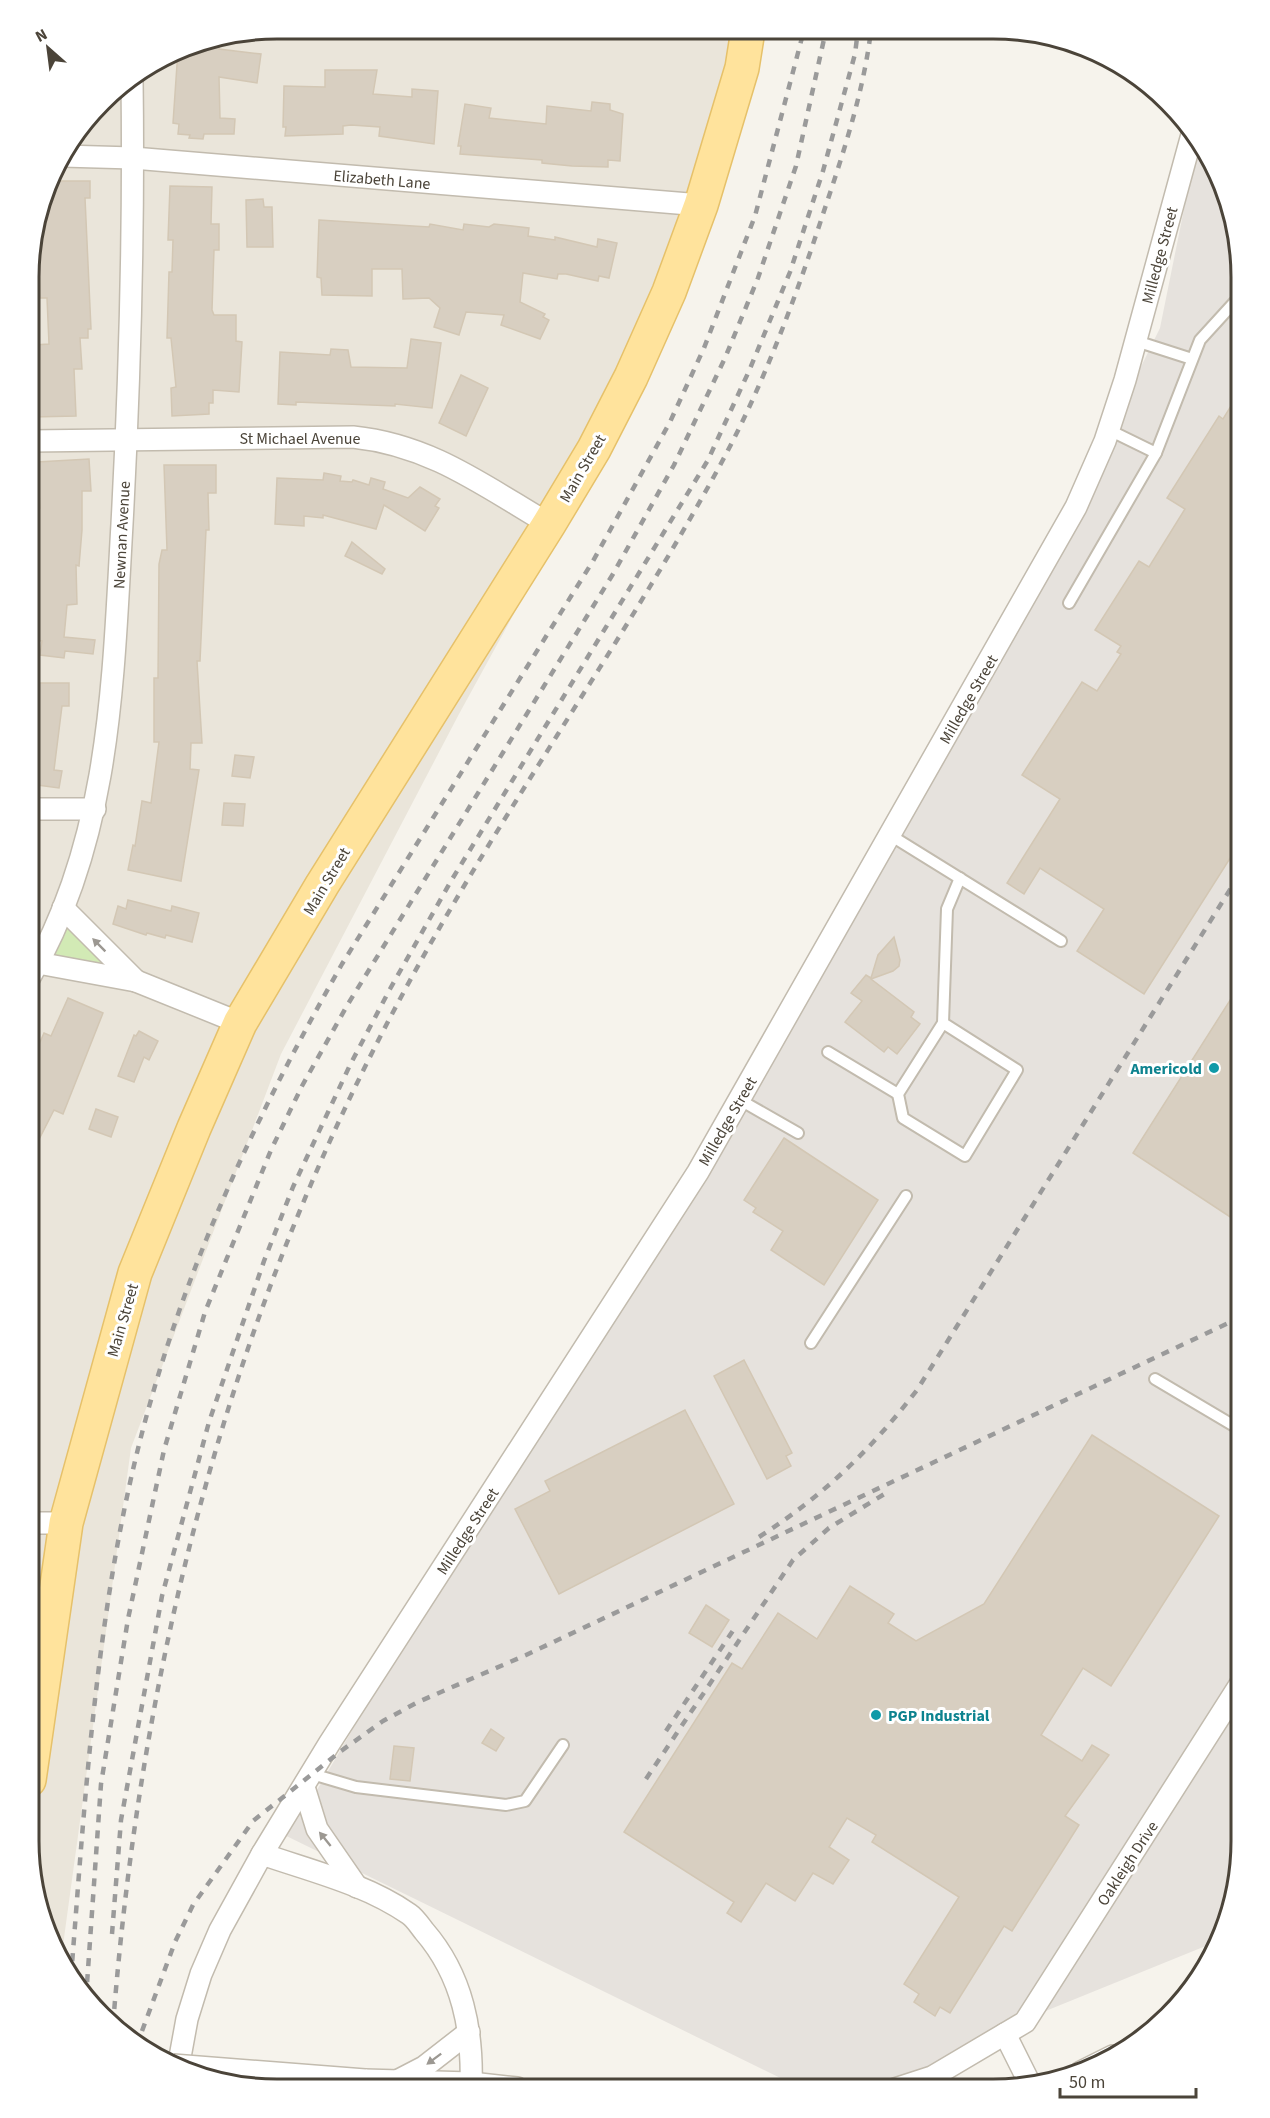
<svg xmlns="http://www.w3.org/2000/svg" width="1270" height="2118" font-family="'Source Sans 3',sans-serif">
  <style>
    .residential { fill: #eae5da }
    .industrial { fill: #e6e2dd }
    .green { fill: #d2eab5 }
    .building { fill: #d8cfc1; stroke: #d3c7b4; stroke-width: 1.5 }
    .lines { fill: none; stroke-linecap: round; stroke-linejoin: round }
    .lane-casing { stroke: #c2bbae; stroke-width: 14 }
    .street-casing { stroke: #c2bbae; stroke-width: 24 }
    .primary-casing { stroke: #e6c16a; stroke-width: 36 }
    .lane { stroke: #fff; stroke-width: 10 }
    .street { stroke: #fff; stroke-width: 21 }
    .primary { stroke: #ffe39c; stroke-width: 33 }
    .rail { stroke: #9a9a9a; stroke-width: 4.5; stroke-dasharray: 8 8; stroke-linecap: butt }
    .street-bridge-casing { stroke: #c2bbae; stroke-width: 24; stroke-linecap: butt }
    .street-bridge { stroke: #fff; stroke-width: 21 }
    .oneway { fill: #9c9892 }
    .culture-dot { fill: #0f9aa8; stroke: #fff; stroke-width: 2 }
    .labels { text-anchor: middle; stroke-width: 6; stroke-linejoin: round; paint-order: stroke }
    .street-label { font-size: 16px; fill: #4b4439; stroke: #fff }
    .culture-label { font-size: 16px; font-weight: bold; fill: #0d838f; stroke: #fff; text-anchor: end }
    .rim { fill: none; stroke: #4b4439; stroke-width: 3 }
  </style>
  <rect width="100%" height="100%" fill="#f6f3ec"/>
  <path class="residential" d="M277,29l465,1 -112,372 -171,312 -178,340 -150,394 -70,512 -14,-24 -18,-95 2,-1596 23,-78 59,-77 69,-43z"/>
  <path class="industrial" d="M1198,140l25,42 18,95v1580l-13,64 -10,20 -217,88 -114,60h-84l-537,-263 51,-36 199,-339 259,-430 285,-489 100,-204z"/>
  <path class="green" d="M60,914l68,59 -87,-17z"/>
  <g class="building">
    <path d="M219,40v9l42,5 -4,29 -38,-6 1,41 15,1 -1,15h-30l-1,5 -14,-1 1,-3 -12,-1 1,-10 -6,-1 5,-73z"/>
    <path d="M325,70h52l-4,24 39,3v-8l26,2 -4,53 -55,-8 1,-9 -29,-2 -8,1v8l-58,2 1,-9h-3l1,-41 41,1z"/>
    <path d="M592,102l18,2v6l13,4 -3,47 -12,-1v7l-36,-1 -30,-3v-3l-82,-6 1,-8h-3l7,-42 26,4 -2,10 57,6 1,-18 44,5z"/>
    <path d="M50,181h40v17h-5l6,131h-3v9h-8l2,31h-8l2,47 -44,1 -2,-69h4v-3l15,-1 -2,-46h-7l-2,-54h-7z"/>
    <path d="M170,186l42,1 -1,37h8v26h-5l-2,60 2,5h22v26l6,1 -3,50 -26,-2v13h-4v11l-37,2 -1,-28 5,-1 -5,-49h-4l2,-66h3l1,-32h-5z"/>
    <path d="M263,199l1,8h8l1,40h-26l-1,-47z"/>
    <path d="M319,220l110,7 1,-3 33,6 1,-6 25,3 5,-3 35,4 -1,8 27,4v-3l42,10 1,-8 19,4 -8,35 -10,-2 -1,5 -32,-7h-8l-1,5 -34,-6 -3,29 25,12 -2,3 6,3 -9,19 -39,-14 3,-10 -38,-3 -7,23 -25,-8 6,-19 -11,-10 -26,1 -1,-30h-30v27l-50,-1 -1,-17 -4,-1z"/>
    <path d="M411,339l30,4 -9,65 -37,-4v2l-99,-4v3l-18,-1 2,-52 50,3 1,-6 17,1 3,17 56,1z"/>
    <path d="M461,375l27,13 -22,48 -27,-13z"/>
    <path d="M1241,390v451l-97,153 -67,-43 27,-42 -64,-41 -16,26 -17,-11 53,-84 -38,-24 60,-93 15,9 24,-37 -4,-2 4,-6 -26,-16 44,-69 10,6 36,-58 -18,-11 52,-82 4,3z"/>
    <path d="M89,459l2,32h-9v39l-3,36 -3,-1 1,39 -10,1 -3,32 31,3 -2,14 -28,-3 -1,7 -24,-3 2,-14 -9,-1 3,-44h-6v-52h5v-36h5l-3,-46z"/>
    <path d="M164,465h52v28h-8l1,37h-3l-6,131h-3l5,82h-11l-1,26 9,1 -18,111 -53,-11 5,-25 2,1 7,-45 9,2 8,-61h-5v-64h4l1,-114 3,-14h5z"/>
    <path d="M324,473l17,3 -1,5 12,1 1,-2 16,5 2,-7 14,4 -2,7 25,9 12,-11 20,12 -5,7 4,2 -14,23 -41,-26 -8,24 -53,-14v3l-19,-2v10l-29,-2 2,-46 46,2z"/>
    <path d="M352,542l33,27 -3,5 -37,-18z"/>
    <path d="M33,683h36v23h-7l-8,64 8,1 -3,17 -29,-4v-90h3z"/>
    <path d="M235,755l19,2 -4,21 -18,-2z"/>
    <path d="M224,803l21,1 -2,22 -21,-1z"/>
    <path d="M128,900l43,11 1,-5 27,7 -7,29 -26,-7 -1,3 -18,-5 -1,2 -33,-11 5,-18 8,3z"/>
    <path d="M894,937l6,23 -1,6 -6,5 -22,8 43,33 -3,5 9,7 -23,30 -9,-7 -4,5 -39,-30 17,-21 -11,-8 15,-18 5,3 7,-23z"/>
    <path d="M1241,983v241l-108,-71z"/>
    <path d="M68,998l35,15 -40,101 -9,-4 -25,49 1,-94 14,-32 7,3z"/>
    <path d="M139,1031l19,10 -9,19 -5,-3 -10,25 -16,-6 16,-41 2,1z"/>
    <path d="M96,1109l22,8 -7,20 -22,-8z"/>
    <path d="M784,1138l94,62 -54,85 -53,-35 12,-19 -30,-19 3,-4 -12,-8z"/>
    <path d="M744,1360l48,93 -6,3 5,10 -24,13 -53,-103z"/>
    <path d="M685,1410l49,94 -175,90 -44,-85 35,-18 -5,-10z"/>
    <path d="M1092,1435l127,81 -108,170 -28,-18 -42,67 41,26 10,-16 17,10 -44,61 14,9 -67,106 -8,-5 -54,87 -10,-6 -5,9 -21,-14 5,-8 -15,-10 55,-87 -87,-55 4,-7 -29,-17 -18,29 20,13 -16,24 -20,-11 -18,28 -29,-18 -25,39 -14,-9 7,-11 -110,-70 108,-169 10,6 36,-56 39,26 33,-53 44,28 -6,9 28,18 68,-37z"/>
    <path d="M706,1605l23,15 -17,27 -23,-14z"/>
    <path d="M491,1729l13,9 -8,13 -14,-8z"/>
    <path d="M394,1746l20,2 -4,33 -20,-2z"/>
  </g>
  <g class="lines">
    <defs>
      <g id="lane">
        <path d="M1136,341l56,18"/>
        <path d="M1156,453l44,-113 41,-45"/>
        <path d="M1069,603l87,-150 -47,-23"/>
        <path d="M890,835l171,106"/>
        <path d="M943,1023l74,47 -52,86 -62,-38 -5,-24 45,-71 4,-114 13,-31"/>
        <path d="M828,1052l70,42"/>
        <path d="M740,1100l58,33"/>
        <path d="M811,1343l95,-147"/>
        <path d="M1155,1379l86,51"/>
        <path d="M312,1774l44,13 150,18 19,-4 38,-56"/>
      </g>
      <g id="street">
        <path d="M63,156l70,2 568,47"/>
        <path d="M30,441l323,-4c78,8 131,49 196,87"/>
        <path d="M30,809h65"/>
        <path d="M63,908l73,73"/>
        <path d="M38,963l98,18 104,42"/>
        <path d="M30,977c81,-139 83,-297 92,-453 8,-148 12,-297 10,-445"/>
        <path d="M29,1523h37"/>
        <path d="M304,1787l13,42 40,58"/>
        <path d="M262,1854c49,17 104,30 147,60 6,4 11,12 15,17 39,45 49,100 47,157"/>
        <path d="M1005,2034l24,48"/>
        <path d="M178,2068l9,-49 14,-45 19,-44 42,-76 67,-110 369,-572 378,-665 29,-66 20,-61 68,-249"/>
        <path d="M1081,2072l32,-16"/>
        <path d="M365,2080l106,3 46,5"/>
        <path d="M397,2081l27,-14 45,-35"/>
        <path d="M895,2089l37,-12 93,-55 216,-339"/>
      </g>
      <path id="primary" d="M29,1780l37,-257 69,-250 59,-145 46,-105 82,-138 227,-361 45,-75 37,-72 38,-85 32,-87 41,-137 6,-38"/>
    </defs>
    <use href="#lane" class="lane-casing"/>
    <use href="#street" class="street-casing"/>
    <use href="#primary" class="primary-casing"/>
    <use href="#lane" class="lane"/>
    <use href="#street" class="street"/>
    <use href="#primary" class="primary"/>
    <g class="rail">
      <path d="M759,1537c64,-41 111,-86 158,-147l324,-518"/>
      <path d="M666,1731l68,-102"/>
      <path d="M646,1779l147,-219 36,-32 57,-35"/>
      <path d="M112,1934l9,-114 41,-224 47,-174 55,-161 29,-74 57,-122 40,-76 61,-108 257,-421 41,-89 41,-99 33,-101 32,-117 3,-24"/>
      <path d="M71,1977c15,-190 26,-385 78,-570 43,-156 113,-302 193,-443l251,-403 77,-139 34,-74 51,-132 49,-186"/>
      <path d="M86,1998l15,-214 27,-165 36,-169 41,-138 66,-162 31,-64 46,-82 265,-430 61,-109 51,-107 33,-80 38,-112 30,-136"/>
      <path d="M113,2025c28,-360 115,-706 287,-1026 97,-182 219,-349 318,-530 45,-82 78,-172 107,-261 19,-57 39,-118 46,-178"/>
      <path d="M142,2031l33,-89 18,-37 60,-84 88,-70 42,-30 35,-19 108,-47 715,-338"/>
    </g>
    <defs>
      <path id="street-bridge" d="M173,2065l192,15"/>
    </defs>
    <use href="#street-bridge" class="street-bridge-casing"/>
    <use href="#street-bridge" class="street-bridge"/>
  </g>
  <defs><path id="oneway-solid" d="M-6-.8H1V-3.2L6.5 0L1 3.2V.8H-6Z" transform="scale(1.5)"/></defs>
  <g class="oneway">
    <use href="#oneway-solid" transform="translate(99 945) rotate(-135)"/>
    <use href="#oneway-solid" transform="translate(325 1839) rotate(-129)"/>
    <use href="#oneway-solid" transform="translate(434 2059) rotate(143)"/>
  </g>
  <g class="culture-dot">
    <circle cx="1214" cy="1068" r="6"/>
    <circle cx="876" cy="1715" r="6"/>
  </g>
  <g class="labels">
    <g class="street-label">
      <text transform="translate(382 179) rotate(5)" y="6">Elizabeth Lane</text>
      <text transform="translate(1159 255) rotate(-75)" y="6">Milledge Street</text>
      <text x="300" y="444">St Michael Avenue</text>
      <text transform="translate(582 468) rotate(-60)" y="6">Main Street</text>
      <text transform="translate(121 535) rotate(-87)" y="6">Newnan Avenue</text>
      <text transform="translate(968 699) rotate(-60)" y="6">Milledge Street</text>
      <text transform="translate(326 881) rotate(-59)" y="6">Main Street</text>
      <text transform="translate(727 1121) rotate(-60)" y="6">Milledge Street</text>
      <text transform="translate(122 1320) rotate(-74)" y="6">Main Street</text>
      <text transform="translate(467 1531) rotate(-57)" y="6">Milledge Street</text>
      <text transform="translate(1127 1863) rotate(-57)" y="6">Oakleigh Drive</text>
    </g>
    <g class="culture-label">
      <text x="1202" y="1074">Americold</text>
      <text x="888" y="1721" text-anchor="start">PGP Industrial</text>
    </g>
  </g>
  <path d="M0 0H1270V2118H0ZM277 39H993A238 238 0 0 1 1231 277V1841A238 238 0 0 1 993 2079H277A238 238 0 0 1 39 1841V277A238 238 0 0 1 277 39Z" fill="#fff" fill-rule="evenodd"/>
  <path class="rim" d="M277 39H993A238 238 0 0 1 1231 277V1841A238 238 0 0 1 993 2079H277A238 238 0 0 1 39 1841V277A238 238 0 0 1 277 39Z"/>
  <g transform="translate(48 48) rotate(332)" stroke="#ffffff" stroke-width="4.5" paint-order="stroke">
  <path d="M0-4.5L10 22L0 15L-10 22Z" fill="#4b4439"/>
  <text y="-9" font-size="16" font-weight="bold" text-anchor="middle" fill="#4b4439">N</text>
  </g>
  <path d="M1060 2088v9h136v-9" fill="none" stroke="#4b4439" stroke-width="3"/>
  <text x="1069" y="2088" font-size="18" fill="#4b4439" stroke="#ffffff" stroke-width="4.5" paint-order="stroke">50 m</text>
</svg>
